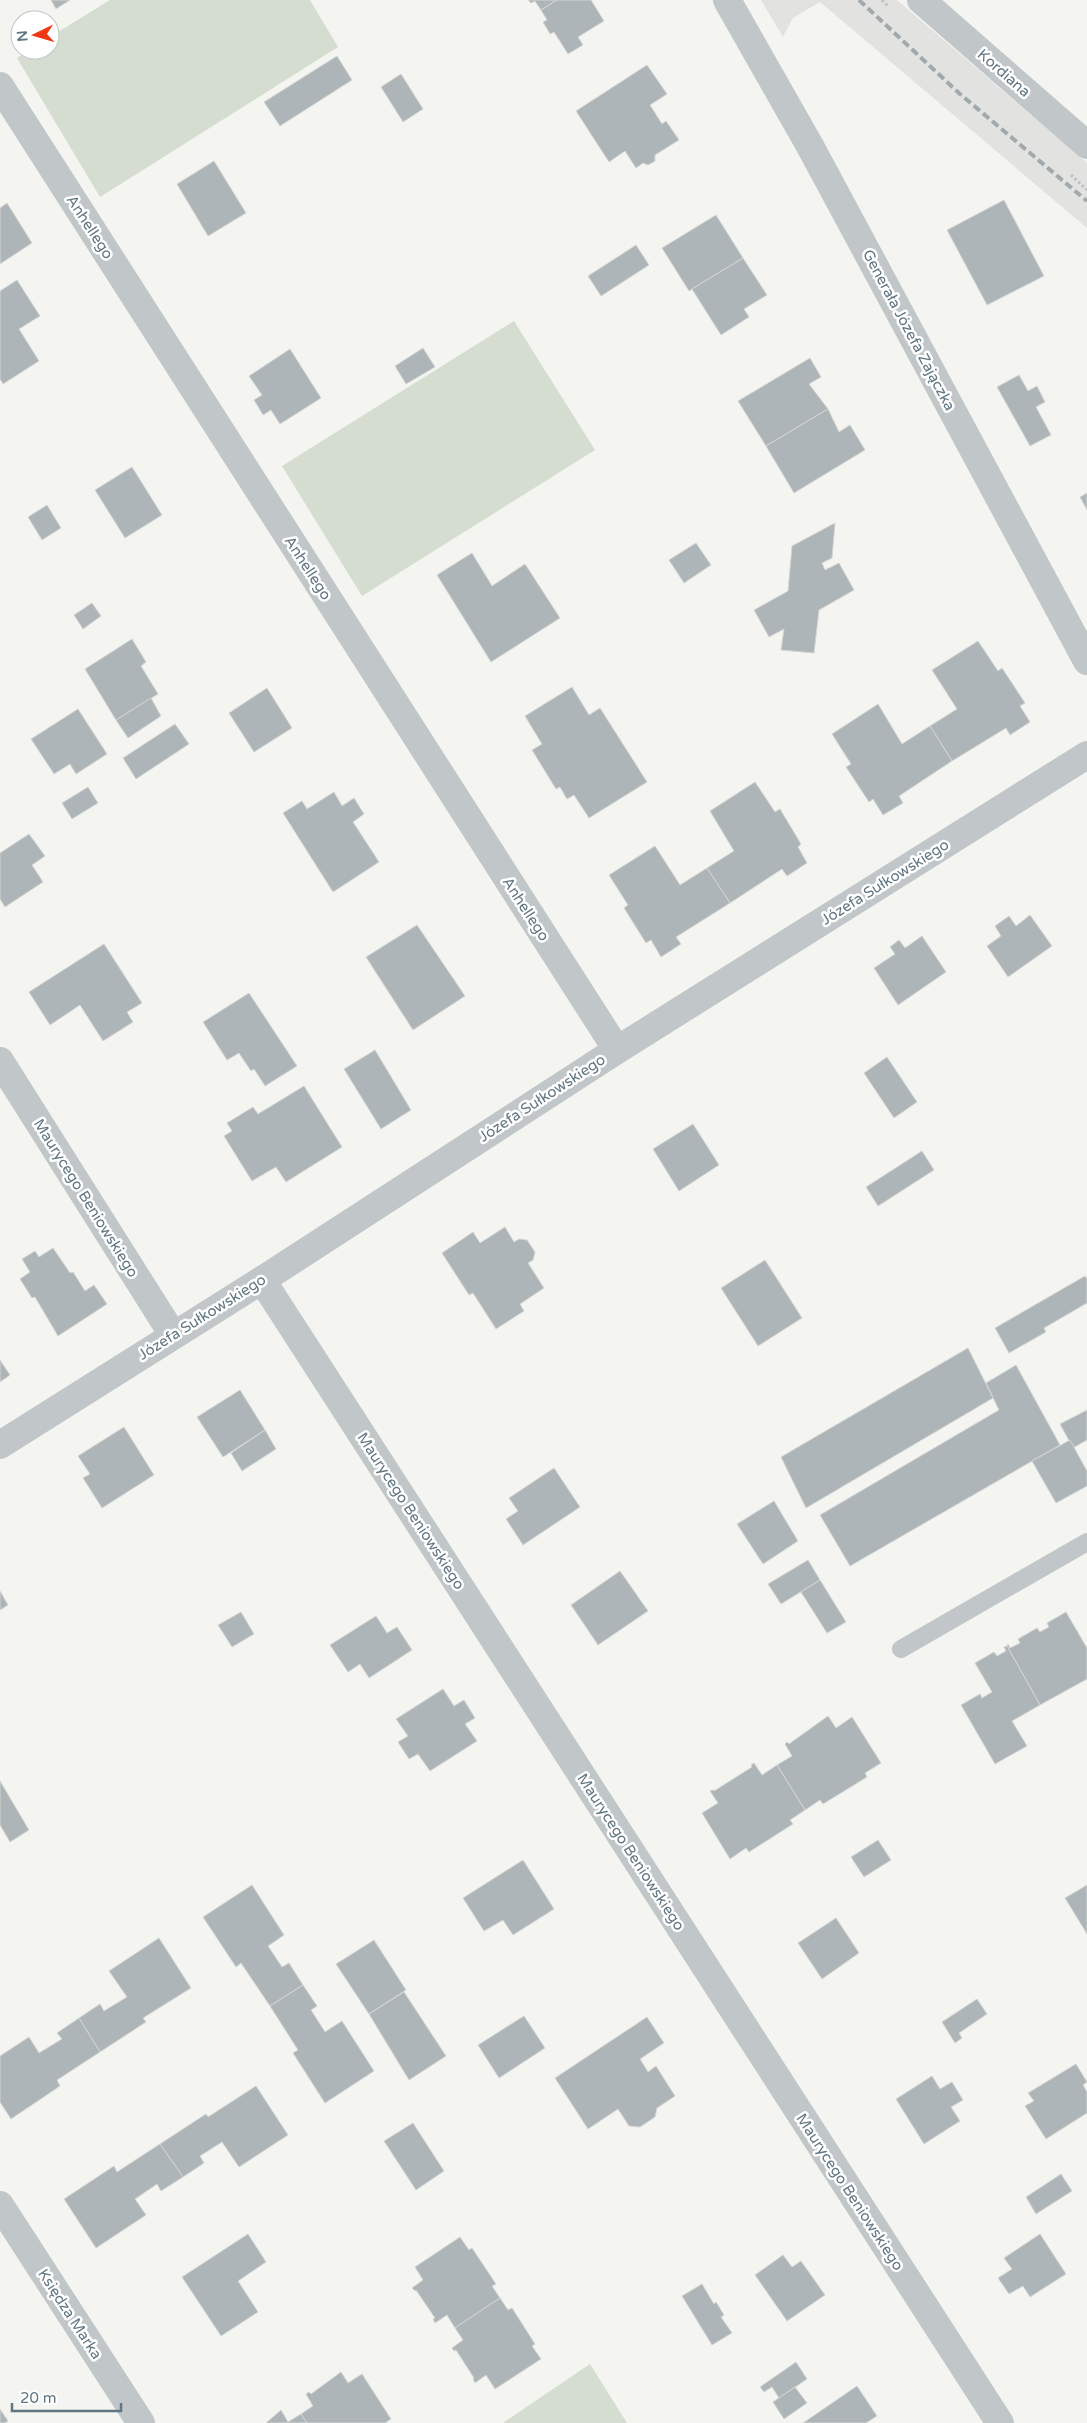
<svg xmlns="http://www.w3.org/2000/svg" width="1087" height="2423" font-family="'Varela Round',sans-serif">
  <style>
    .built { fill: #e2e3e1 }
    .green { fill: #d5dcd0 }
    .building { fill: #adb5b9; stroke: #d5d5d3 }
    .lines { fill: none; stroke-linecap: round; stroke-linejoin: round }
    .path { stroke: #bdbfc1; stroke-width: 3; stroke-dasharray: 2.5 2.5; stroke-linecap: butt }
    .service { stroke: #c1c6c8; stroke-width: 18 }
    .minor { stroke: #c1c6c8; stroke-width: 28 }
    .rail { stroke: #a1a9ad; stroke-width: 4; stroke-dasharray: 8 4; stroke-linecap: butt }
    .labels { text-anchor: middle; stroke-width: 5; stroke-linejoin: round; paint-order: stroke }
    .street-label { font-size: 15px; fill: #617683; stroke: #fff }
  </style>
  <rect width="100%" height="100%" fill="#f4f4f0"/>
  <path class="built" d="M761,0h136l190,163v65l-267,-226 -27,16 -10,19z"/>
  <g class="green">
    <path d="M110,0h200l28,47 -238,150 -83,-139 13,-8h20v-13z"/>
    <path d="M514,321l81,129 -233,146 -80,-130z"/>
    <path d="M590,2364l37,59h-124z"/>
  </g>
  <g class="building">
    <path d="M51,0h19l-14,9z"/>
    <path d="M528,0h29l-16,10 -6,-9 -4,2z"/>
    <path d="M557,0h34l13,21 -26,16 5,8 -15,9 -14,-22 -4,2 -7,-12 4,-2 -6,-10z"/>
    <path d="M337,56l15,24 -72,46 -16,-24z"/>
    <path d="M647,65l20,29 -17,11 12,19 4,-3 13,19 -24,15v6l-7,4 -5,-2 -7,5 -11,-17 -16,11 -33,-51z"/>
    <path d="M401,74l22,35 -20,13 -22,-35z"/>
    <path d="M214,161l32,52 -38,23 -31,-52z"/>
    <path d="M1004,200l40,76 -57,29 -40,-75z"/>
    <path d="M7,203l25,40 -32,21v-56z"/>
    <path d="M716,215l27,43 -54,33 -27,-43z"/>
    <path d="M636,245l13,20 -48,31 -13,-20z"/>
    <path d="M743,258l24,37 -23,14 5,8 -28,18 -29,-46z"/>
    <path d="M17,280l23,36 -21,13 20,32 -36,23 -3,-5v-88z"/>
    <path d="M423,348l12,19 -29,17 -11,-18z"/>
    <path d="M290,349l31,49 -41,26 -9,-14 -8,5 -9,-15 8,-5 -13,-19z"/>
    <path d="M810,358l11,19 -12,7 19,25 -62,37 -28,-45z"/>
    <path d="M1019,375l9,16 9,-5 8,16 -9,5 15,28 -21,11 -33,-59z"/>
    <path d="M828,409l11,23 11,-7 15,25 -71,43 -28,-47z"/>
    <path d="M132,467l30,48 -37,23 -30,-48z"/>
    <path d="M1087,493v17l-7,-13z"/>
    <path d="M47,505l14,23 -19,12 -14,-23z"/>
    <path d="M835,523l-3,35 -10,5 3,7 14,-7 15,27 -35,20 -5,43 -33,-3 3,-21 -15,8 -15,-27 34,-19 4,-45z"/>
    <path d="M696,543l15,22 -27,18 -15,-23z"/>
    <path d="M472,553l20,33 33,-22 35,54 -69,44 -54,-87z"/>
    <path d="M92,603l9,13 -18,13 -9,-14z"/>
    <path d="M132,639l14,23 -5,4 17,28 -42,26 -31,-51z"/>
    <path d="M978,641l20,30 4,-3 23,35 -5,3 10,16 -20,13 -4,-7 -54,33 -22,-35 27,-17 -25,-39z"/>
    <path d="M572,687l17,28 11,-7 47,74 -58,36 -15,-23 -7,4 -7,-12 -4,2 -24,-39 10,-6 -17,-28z"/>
    <path d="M267,688l25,40 -38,24 -25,-39z"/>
    <path d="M151,698l10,18 -33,22 -12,-18z"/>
    <path d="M878,704l24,40 28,-18 22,35 -53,35 4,7 -20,12 -10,-16 -4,3 -23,-35 5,-3 -19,-30z"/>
    <path d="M78,709l29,45 -31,20 -6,-10 -16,10 -23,-35z"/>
    <path d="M175,724l14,20 -53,35 -13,-21z"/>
    <path d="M755,782l20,30 5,-3 21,35 -3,3 9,16 -20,13 -5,-7 -52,34 -23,-35 27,-17 -24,-40z"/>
    <path d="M88,787l10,16 -26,16 -10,-16z"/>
    <path d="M334,792l8,14 12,-8 10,16 -11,8 26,40 -46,30 -50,-79 19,-12 5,8z"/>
    <path d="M29,834l16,22 -13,9 11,17 -38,25 -5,-8v-46z"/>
    <path d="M655,846l25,39 27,-17 23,35 -54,34 5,7 -20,13 -10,-17 -5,3 -22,-35 4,-3 -19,-30z"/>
    <path d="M1030,915l22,31 -44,31 -21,-31 14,-10 -6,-10 14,-10 7,10z"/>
    <path d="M417,925l48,71 -52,34 -47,-73z"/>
    <path d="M922,936l24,36 -48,33 -24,-37 21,-14 -5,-7 9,-7 6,8z"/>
    <path d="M104,944l38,59 -15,9 6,10 -30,19 -23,-36 -30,20 -21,-33z"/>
    <path d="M249,993l48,73 -32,20 -11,-17 -3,2 -12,-18 -12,7 -24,-38z"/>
    <path d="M375,1050l36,60 -30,19 -37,-60z"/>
    <path d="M887,1057l30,45 -23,16 -30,-45z"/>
    <path d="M304,1086l38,61 -56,35 -10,-15 -24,14 -28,-45 8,-5 -5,-8 26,-16 5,7z"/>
    <path d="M693,1124l26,41 -40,26 -26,-42z"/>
    <path d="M922,1151l12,19 -56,36 -12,-19z"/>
    <path d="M505,1227l9,15 5,-3 8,1 8,12 -2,8 -5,3 16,25 -24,16 4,7 -28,18 -23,-36 -4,2 -27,-42 31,-21 7,11z"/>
    <path d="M53,1248l17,25 3,-1 12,19 9,-6 13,19 -49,32 -23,-39 -3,1 -12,-19 10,-7 -8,-13 13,-8 4,6z"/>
    <path d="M765,1260l37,58 -44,28 -37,-58z"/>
    <path d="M1085,1276l2,3v24l-43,25 2,4 -37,21 -14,-25z"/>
    <path d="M968,1348l25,50 -187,110 -25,-51z"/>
    <path d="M0,1360l10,15 -10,7z"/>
    <path d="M1016,1365l44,80 -210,121 -30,-51 179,-105 -13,-27z"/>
    <path d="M240,1390l25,40 -42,27 -26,-40z"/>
    <path d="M1087,1410v30l-14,8 -13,-24z"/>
    <path d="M124,1427l30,48 -52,33 -19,-30 7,-4 -12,-18z"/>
    <path d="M265,1430l11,19 -34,22 -11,-18z"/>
    <path d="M1070,1440l17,31v15l-31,17 -24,-42z"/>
    <path d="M554,1468l26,39 -57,38 -17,-26 12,-8 -9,-13z"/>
    <path d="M774,1501l24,40 -35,23 -26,-40z"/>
    <path d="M808,1560l12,20 -39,24 -13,-20z"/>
    <path d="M620,1571l28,40 -50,34 -27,-40z"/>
    <path d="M820,1580l26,42 -19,11 -26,-41z"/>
    <path d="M0,1591l8,14 -8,5z"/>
    <path d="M241,1612l13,22 -22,13 -14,-22z"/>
    <path d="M1066,1612l21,36v31l-47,26 -33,-59 1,-2 2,4 10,-5 -2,-4 19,-11 3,4 9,-5 -2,-4z"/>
    <path d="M376,1616l11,17 10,-6 15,23 -43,28 -9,-14 -12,8 -18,-27z"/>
    <path d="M1007,1646l33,59 -28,16 15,25 -32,18 -34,-59 19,-11 2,4 10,-6 -17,-29 19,-11 3,4 9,-5 -2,-4z"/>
    <path d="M443,1689l11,17 10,-6 11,18 -10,6 12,17 -47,30 -12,-17 -9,5 -11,-17 10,-6 -12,-17z"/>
    <path d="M828,1716l8,12 16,-11 29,46 -16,10 2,4 -44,27 -3,-4 -15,10 -28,-45 15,-9 -7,-12 2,-2 2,2z"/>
    <path d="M754,1763l8,12 15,-10 28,45 -15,10 3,4 -44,28 -3,-4 -16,11 -28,-46 16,-10 -8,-12 3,-1 1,1 38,-24 -1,-2z"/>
    <path d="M0,1781l29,49 -19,12 -10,-17z"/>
    <path d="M878,1840l13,20 -27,17 -13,-20z"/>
    <path d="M523,1860l31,49 -41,26 -10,-15 -19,11 -21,-33z"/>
    <path d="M252,1885l32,50 -16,11 14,21 7,-4 14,22 -33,21 -29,-43 -5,4 -33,-50z"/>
    <path d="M1087,1885v49l-22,-36z"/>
    <path d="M836,1918l23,35 -37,26 -24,-36z"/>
    <path d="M159,1938l32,50 -48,30 3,4 -46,30 -21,-34 21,-14 4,7 23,-14 -18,-26z"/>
    <path d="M374,1940l32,50 -37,24 -33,-50z"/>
    <path d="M303,1985l14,21 -6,4 14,22 17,-11 32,50 -49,32 -32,-50 5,-3 -28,-44z"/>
    <path d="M404,1992l42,64 -37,24 -40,-66z"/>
    <path d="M977,1999l10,15 -28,19 3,5 -7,5 -13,-21z"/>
    <path d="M524,2016l21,32 -46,30 -21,-33z"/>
    <path d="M647,2017l17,26 -24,16 8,13 8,-6 19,30 -18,12 -2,9 -15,10 -11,-1 -11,-17 -30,20 -33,-51z"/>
    <path d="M79,2018l21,34 -43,28 3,6 -49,33 -11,-17v-46l29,-19 10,16 23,-14 -5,-6z"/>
    <path d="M1076,2064l11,18 -4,3 4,7v21l-41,26 -21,-33 9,-5 -6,-8z"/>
    <path d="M932,2076l8,13 12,-7 11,18 -12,7 9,14 -36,23 -28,-45z"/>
    <path d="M256,2086l32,49 -49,32 -17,-25 -22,14 4,7 -21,14 -23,-33 46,-30 2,3z"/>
    <path d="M413,2123l31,48 -28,19 -32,-49z"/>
    <path d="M160,2144l23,33 -22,14 -4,-7 -22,15 11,16 -50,33 -32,-49 50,-33 3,6z"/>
    <path d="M1061,2174l11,17 -36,23 -10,-17z"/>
    <path d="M248,2234l18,28 -28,19 20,31 -37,24 -39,-59z"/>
    <path d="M1040,2234l26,40 -36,23 -7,-11 -14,8 -11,-16 14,-9 -8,-11z"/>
    <path d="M460,2237l9,13 3,-2 24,36 -4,2 8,12 -45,30 -8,-13 -12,8 -2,-4 2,-1 -19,-28 -1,1 -3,-3 11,-8 -8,-13z"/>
    <path d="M783,2255l9,12 9,-6 24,34 -38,26 -32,-46z"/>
    <path d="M702,2284l12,20 2,-2 8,13 -3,2 11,16 -20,12 -30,-49z"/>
    <path d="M500,2298l8,12 4,-2 23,36 -3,2 9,13 -46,30 -9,-14 -11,8 -2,-4 1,-1 -18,-28 -2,1 -2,-3 11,-8 -8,-12z"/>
    <path d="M796,2362l11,17 -28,19 -7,-11 -8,5 -4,-5z"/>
    <path d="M341,2372l7,11 14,-9 29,45 -6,4h-78l-6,-9 12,-8 -7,-12 3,-2 2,2z"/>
    <path d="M857,2386l20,30 -11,7h-63z"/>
    <path d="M795,2387l12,16 -23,16 -11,-17z"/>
    <path d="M0,2409l8,12 -3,2h-5z"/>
    <path d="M281,2410l7,12 13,-8 6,9h-41z"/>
  </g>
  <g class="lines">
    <g class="path">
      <path d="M882,0l6,6"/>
      <path d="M1071,175l16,15"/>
    </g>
    <path class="service" d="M901,1649l186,-107"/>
    <g class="minor">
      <path d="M727,0l83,146 277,515"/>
      <path d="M921,0l166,145"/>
      <path d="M0,86l617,964"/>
      <path d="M0,1061l173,274"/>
      <path d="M262,1280l738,1143"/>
      <path d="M0,1445l262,-165 355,-230 470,-295"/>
      <path d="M0,2205l141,218"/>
    </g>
    <path class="rail" d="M859,0l101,94 127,107"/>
  </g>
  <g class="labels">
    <g class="street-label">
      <text transform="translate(1004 73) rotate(41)" y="5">Kordiana</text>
      <text transform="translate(90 227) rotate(57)" y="5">Anhellego</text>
      <text transform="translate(909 330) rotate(62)" y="5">Generała Józefa Zajączka</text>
      <text transform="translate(308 568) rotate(57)" y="5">Anhellego</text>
      <text transform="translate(885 882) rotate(-32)" y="5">Józefa Sułkowskiego</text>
      <text transform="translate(526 909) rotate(57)" y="5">Anhellego</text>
      <text transform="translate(542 1098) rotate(-33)" y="5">Józefa Sułkowskiego</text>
      <text transform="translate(86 1198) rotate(58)" y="5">Maurycego Beniowskiego</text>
      <text transform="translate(202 1317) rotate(-32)" y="5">Józefa Sułkowskiego</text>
      <text transform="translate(411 1511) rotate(57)" y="5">Maurycego Beniowskiego</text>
      <text transform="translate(631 1852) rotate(57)" y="5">Maurycego Beniowskiego</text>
      <text transform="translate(850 2192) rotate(57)" y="5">Maurycego Beniowskiego</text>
      <text transform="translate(70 2314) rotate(57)" y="5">Księdza Marka</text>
    </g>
  </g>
  <g transform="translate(35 35) rotate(265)"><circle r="24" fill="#ffffff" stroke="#c0c8cd"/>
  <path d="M0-4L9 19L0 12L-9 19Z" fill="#f03714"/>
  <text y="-8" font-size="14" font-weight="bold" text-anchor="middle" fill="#617683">N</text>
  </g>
  <path d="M12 2403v8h109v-8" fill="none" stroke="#617683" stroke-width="2.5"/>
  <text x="20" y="2403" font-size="15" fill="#617683" stroke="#ffffff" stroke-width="4" paint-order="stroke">20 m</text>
</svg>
